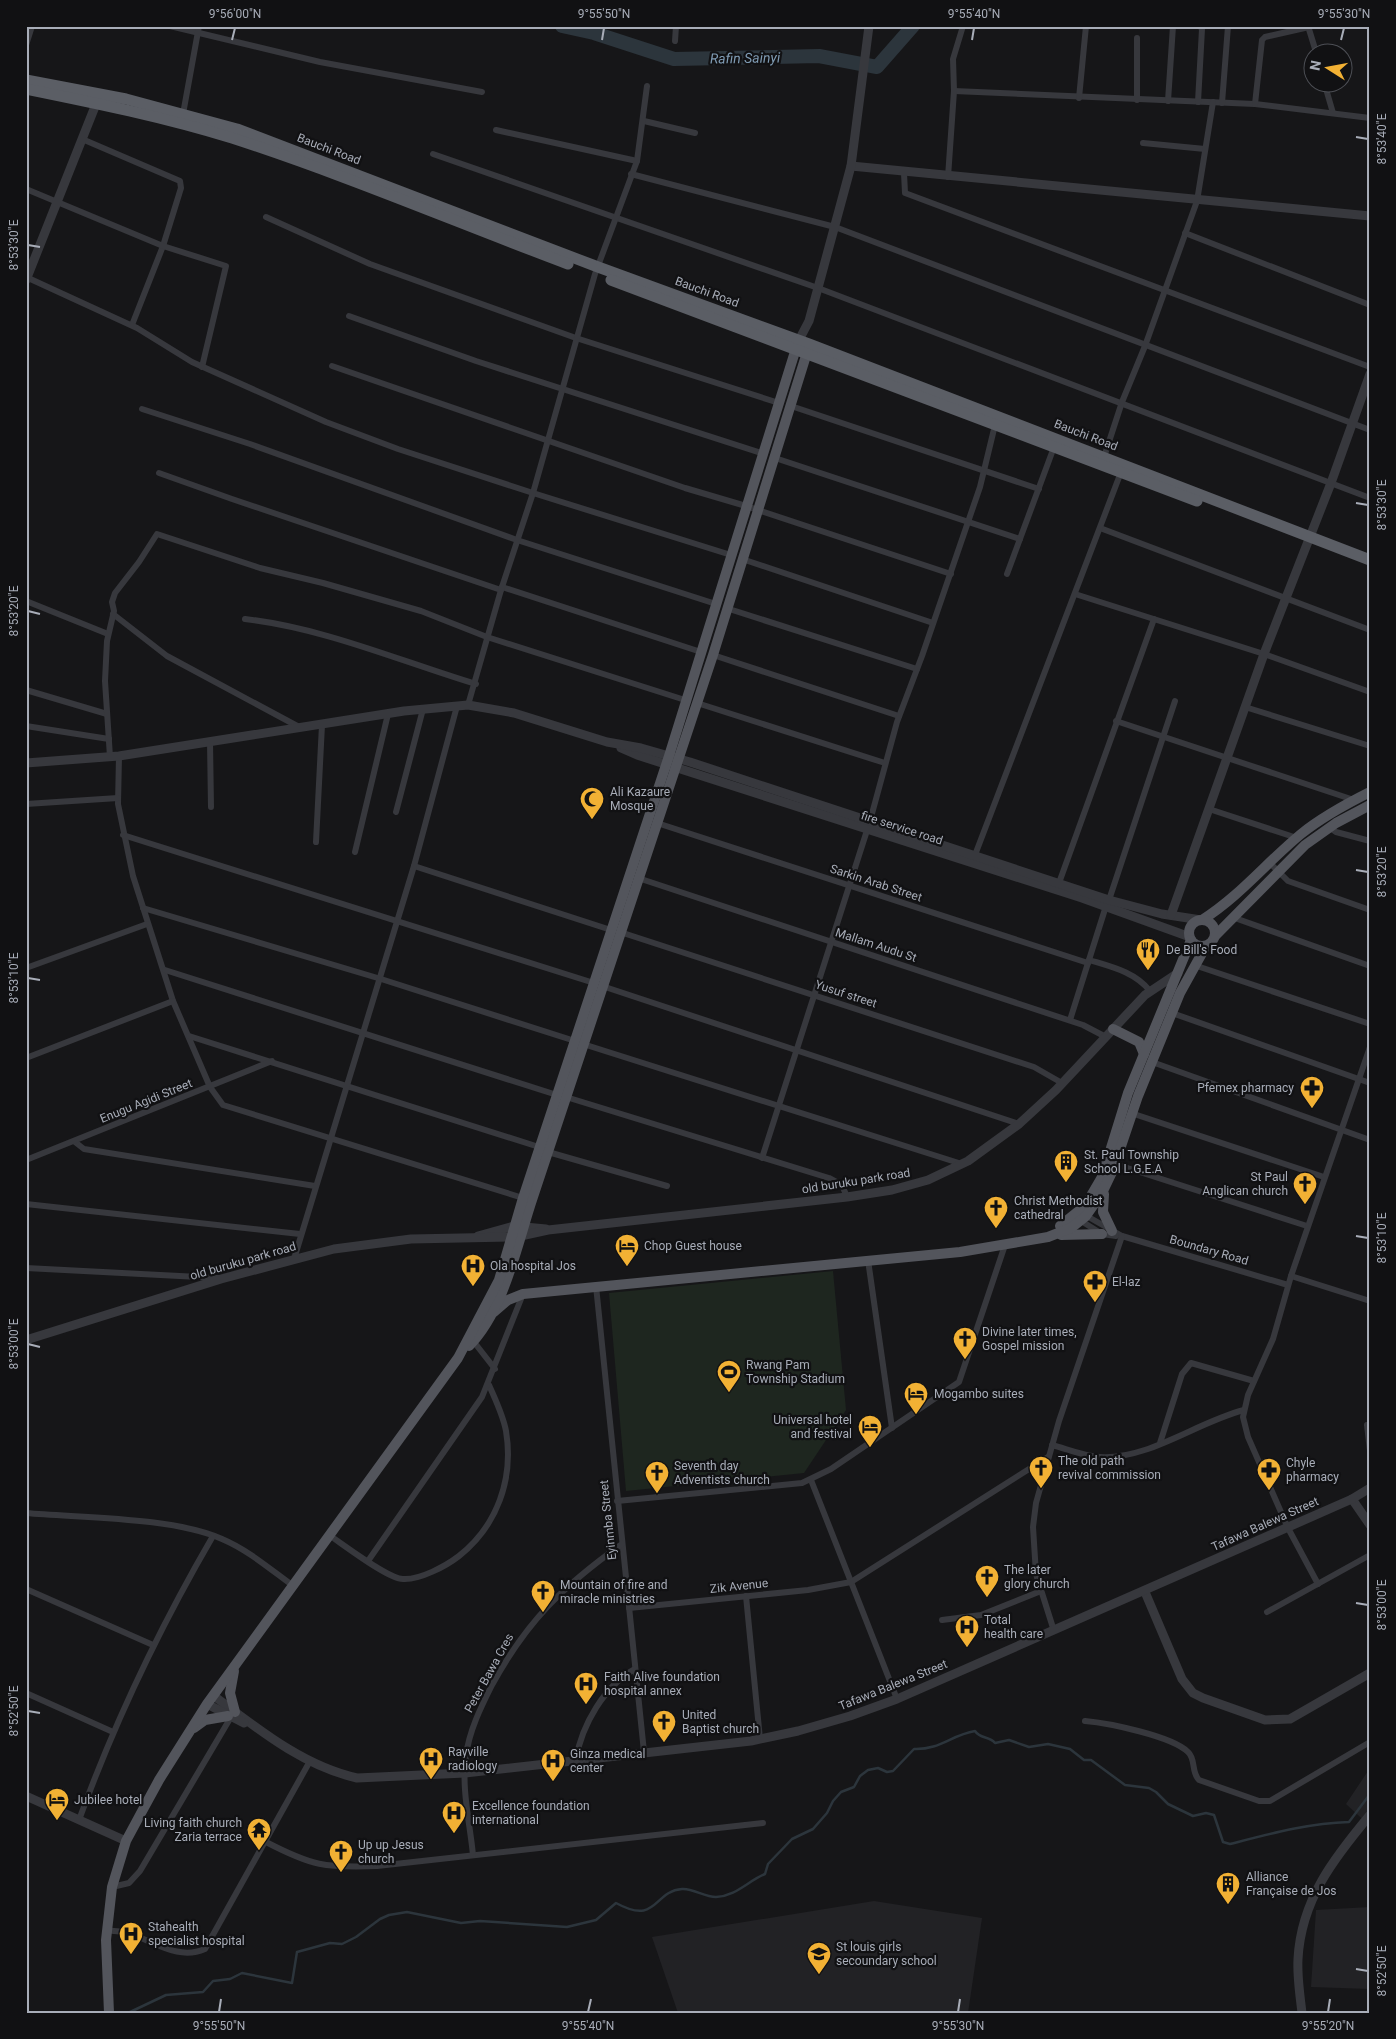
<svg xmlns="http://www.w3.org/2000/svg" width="1396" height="2039" font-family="Roboto,sans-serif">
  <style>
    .built { fill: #222225 }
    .pitch { fill: #1e261f }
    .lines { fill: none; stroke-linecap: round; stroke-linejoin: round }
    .stream { stroke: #2c353c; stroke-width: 2.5 }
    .river { stroke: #2c353c; stroke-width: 14 }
    .minor { stroke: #37383d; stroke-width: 6 }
    .tertiary { stroke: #37383d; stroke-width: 9 }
    .primary { stroke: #53555c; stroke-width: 10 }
    .trunk { stroke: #5b5e65; stroke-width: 11 }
    .ticks { fill: none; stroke: #a8adb8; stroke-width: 2 }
    .labels { text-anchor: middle; stroke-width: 4.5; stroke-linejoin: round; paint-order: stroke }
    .street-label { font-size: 12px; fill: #a8adb8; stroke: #111113 }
    .poi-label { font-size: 12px; fill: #a8adb8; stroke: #111113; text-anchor: start }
    .water-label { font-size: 14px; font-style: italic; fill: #7f9bb3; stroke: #111113 }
    .neatline { fill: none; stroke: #a8adb8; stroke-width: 2 }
    .ticks-label { font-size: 12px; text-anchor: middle; fill: #a8adb8 }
  </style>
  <rect width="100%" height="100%" fill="#161618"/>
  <g class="built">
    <path d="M1370,1768v58l-24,-22z"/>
    <path d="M874,1901l108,17 -14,95h-290l-26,-76z"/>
    <path d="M1370,1907v82l-59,-2 5,-77z"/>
  </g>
  <path class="pitch" d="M833,1271l13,139 -42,63 -178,18 -17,-198z"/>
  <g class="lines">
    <path class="stream" d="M128,2013l38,-18 37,-3 10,-11 17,-2 12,-6 50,10 5,-31 33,-9 12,1 14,-7 24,-18 9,-4 18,-3 54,11 19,-2 87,6 29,-7 20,-17c42,23 37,-12 66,-14 11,-1 22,8 34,8 20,-1 32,-16 49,-23l3,-10 24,-25 21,-10 14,-16 6,-12 8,-9 13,-5 6,-11 8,-6 10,-2 9,4 6,-1 21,-22c26,1 37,-14 61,-18 5,8 14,5 20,12l14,-3 20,7 19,-3 22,5 14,11h7l34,25 24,3 7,4 12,12 25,12 13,-3 8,2 9,27 7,2c39,-10 79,-21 119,-22l21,-28"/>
    <path class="river" d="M562,26l32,7 80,26 145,-3 58,11 36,-41"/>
    <g class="minor">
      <path d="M170,26l150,36 162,30"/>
      <path d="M1308,26l8,26"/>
      <path d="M675,41l1,-15"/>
      <path d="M26,45l6,-19"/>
      <path d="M1324,82l9,31"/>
      <path d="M954,91l301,13 115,14"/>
      <path d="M1079,98l7,-72"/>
      <path d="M1137,100v-62"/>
      <path d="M1168,101l5,-75"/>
      <path d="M1198,102l4,-73 -2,-3"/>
      <path d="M1222,103l6,-77"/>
      <path d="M1255,104l7,-64 3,-3 44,-10"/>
      <path d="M183,114l16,-88"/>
      <path d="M644,121l51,12"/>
      <path d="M496,130l141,31"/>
      <path d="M82,139l98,42 1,7 -18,58 -31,79"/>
      <path d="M1143,143l62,6"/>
      <path d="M433,154l385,134 552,210"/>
      <path d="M904,173l1,20 465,174"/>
      <path d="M631,174l204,53 535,203"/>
      <path d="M948,177l6,-86 -1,-32 10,-33"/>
      <path d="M26,189l137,57 63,20 -24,101"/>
      <path d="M266,217l104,47 206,74 203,65"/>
      <path d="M1185,233l185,72"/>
      <path d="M26,277l111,51 55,34 134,60 72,27 135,44 198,62"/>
      <path d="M349,316l127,45 288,93"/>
      <path d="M332,366l353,122 61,18 205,68"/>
      <path d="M791,406l248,83"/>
      <path d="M142,409l108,35 267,96 199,64"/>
      <path d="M1104,457l18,-55 23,-56 52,-145 16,-99"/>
      <path d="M775,458l245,81"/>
      <path d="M159,473l73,26 269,91"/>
      <path d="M1100,528l270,102"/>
      <path d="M742,559l191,64"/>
      <path d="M1007,574l47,-127"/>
      <path d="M502,587l199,65"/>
      <path d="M1075,594l189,60 106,38"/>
      <path d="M26,601l82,33"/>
      <path d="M726,608l191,61"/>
      <path d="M113,614l54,42 134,72"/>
      <path d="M245,619c79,9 155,42 231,65"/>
      <path d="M713,655l186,61"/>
      <path d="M26,690l81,24"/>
      <path d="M697,703l188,60"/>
      <path d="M468,705l33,-115 32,-97 62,-219 42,-113 10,-75"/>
      <path d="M1245,707l125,39"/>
      <path d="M1116,721l238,79"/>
      <path d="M26,726l83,13"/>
      <path d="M210,742l1,65"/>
      <path d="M119,756l-1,48 15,72 40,125 37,86 13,18 300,93"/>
      <path d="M110,757l-5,-76 2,-40 7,-30 -2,-9 3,-9 24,-31 18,-28 103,34 63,15 98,28 66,26 198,63"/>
      <path d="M26,804l92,-6"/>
      <path d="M1209,809l88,29"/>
      <path d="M396,812l27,-103"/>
      <path d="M657,823l431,140"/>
      <path d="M1329,827l7,5 34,9"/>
      <path d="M123,835l471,148"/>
      <path d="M316,842l6,-117"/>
      <path d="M355,852l33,-138"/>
      <path d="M975,855l146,-383"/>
      <path d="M1270,863l18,18 82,29"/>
      <path d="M414,866l197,64"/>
      <path d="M638,878l445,147 23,12"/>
      <path d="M1059,883l95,-264"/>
      <path d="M1109,900l66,-199"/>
      <path d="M143,908l238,71 194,62"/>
      <path d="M1232,917l138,49"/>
      <path d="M620,932l414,135 28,16"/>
      <path d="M1089,960c23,7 46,12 61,31"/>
      <path d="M1194,965l176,59"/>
      <path d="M26,968l121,-44"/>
      <path d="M165,970l392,125"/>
      <path d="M602,986l417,138"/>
      <path d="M1172,1013l198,70"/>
      <path d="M1070,1020l36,-114"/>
      <path d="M189,1036l350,111"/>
      <path d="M583,1044l379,120"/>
      <path d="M26,1058l147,-57"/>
      <path d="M1152,1062l218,78"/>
      <path d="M566,1097l263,81 13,7 5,12"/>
      <path d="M1131,1113l193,64"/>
      <path d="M75,1142l9,7 231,37"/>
      <path d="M548,1152l119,34"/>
      <path d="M762,1158l108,-337 27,-99 25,-66 58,-169 15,-62"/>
      <path d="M26,1160l246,-99"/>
      <path d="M1115,1164l192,62"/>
      <path d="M26,1204l274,30"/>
      <path d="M1085,1215l37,21 166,49"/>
      <path d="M1078,1219l24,15 14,2"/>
      <path d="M294,1259l120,-393 43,-160"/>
      <path d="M868,1260l24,168"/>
      <path d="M26,1268l192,10"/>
      <path d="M1291,1276l79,25"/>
      <path d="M596,1286l48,466"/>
      <path d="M474,1342l21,27"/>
      <path d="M1367,1425l3,26"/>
      <path d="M1160,1443l22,-69 9,-11 63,18"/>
      <path d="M1052,1445c15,4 31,11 48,12 48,3 97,-35 144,-47"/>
      <path d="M811,1480l86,219"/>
      <path d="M617,1501l185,-18 29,-14 128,-87 46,-137"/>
      <path d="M26,1513c56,5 147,4 196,26 26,11 48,30 70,46"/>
      <path d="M329,1535c15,10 59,44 74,44 17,1 43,-13 56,-23 38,-30 55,-77 47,-125 -3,-16 -11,-32 -17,-46"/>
      <path d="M368,1561l114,-164 41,-103"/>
      <path d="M1318,1584l-30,-56 -40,-91 -5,-20 5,-22 25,-56 18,-63 79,-229"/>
      <path d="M26,1589l127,56"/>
      <path d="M746,1596l14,143"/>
      <path d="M629,1608l179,-18 43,-8 197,-125"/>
      <path d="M1267,1612l103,-57"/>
      <path d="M942,1620l39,-5 60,-24"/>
      <path d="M1054,1631l-18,-57 -3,-47 3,-24 23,-82 63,-185"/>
      <path d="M26,1693l87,39"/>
      <path d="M1085,1721c23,2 87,15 103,31 8,7 3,20 11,28l60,21h11l100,-59"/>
      <path d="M576,1759c6,-34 28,-73 59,-90"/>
      <path d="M79,1820c36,-99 81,-193 134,-284"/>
      <path d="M266,1842c46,24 59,26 111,24l386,-43"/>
      <path d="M473,1855c-3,-32 -12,-67 -7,-99 3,-25 15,-49 26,-71 35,-64 71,-99 130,-141"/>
      <path d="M112,1887l17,-4 11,-12 91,-154"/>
      <path d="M107,1931c35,-3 63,33 98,18l105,-188"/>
    </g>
    <g class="tertiary">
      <path d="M851,166l519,50"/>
      <path d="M26,280l72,-181"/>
      <path d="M799,340l10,-19 42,-155 18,-140"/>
      <path d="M621,748l16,7 445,143 108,39"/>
      <path d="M26,763l93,-7 285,-45 64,-6 46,8 93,29 34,6 49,14 419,138 53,14 39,6"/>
      <path d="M1171,915l93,-261 67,-171 39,-109"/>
      <path d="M478,1236l36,-10 32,3"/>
      <path d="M26,1340l195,-61 113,-30 77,-10 105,-2 32,-7 299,-33 45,-7 36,-10 40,-19 51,-37 37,-34 89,-95 33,-22"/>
      <path d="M1352,1499l18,26"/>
      <path d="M1145,1592l37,87 11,14 10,5 62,22 25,-1 80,-46"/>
      <path d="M214,1696c44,33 89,70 143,82l108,-5 286,-32 47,-10 52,-15 47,-17 455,-200 18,-11"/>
      <path d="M207,1704l37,19"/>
      <path d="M26,1796l100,45"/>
      <path d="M1302,2013c-2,-18 -5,-36 -4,-54 3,-59 36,-101 72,-144"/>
    </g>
    <g class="primary">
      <path d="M1202,920c38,-24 65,-58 99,-86 21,-17 45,-30 69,-42"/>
      <circle cx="1202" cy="933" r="13"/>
      <path d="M1215,936l90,-91 31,-22 34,-18"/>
      <path d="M1113,1029l26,13 5,12"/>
      <path d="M1104,1194l-1,18 9,19"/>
      <path d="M1060,1226l25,-20 17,-29 26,-84 63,-153"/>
      <path d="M1061,1235l41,-1"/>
      <path d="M494,1312l14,-12 15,-6 437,-42 88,-15 23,-9 15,-12 16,-23 11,-23 25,-74 42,-103 26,-47"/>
      <path d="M469,1346c36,-37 48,-102 64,-149l180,-542 96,-309"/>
      <path d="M234,1671l-4,22 5,19"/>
      <path d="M194,1728l11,-8 23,-4"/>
      <path d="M109,2013l-3,-73 6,-53 14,-46 14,-26 19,-35 48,-76 251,-346 41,-78 24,-82 146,-442 129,-414"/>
    </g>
    <g class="trunk">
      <path d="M26,80l100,19 111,30 361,138 211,77 561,216"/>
      <path d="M26,89c69,14 138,28 206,49 114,37 224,84 336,126"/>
      <path d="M611,280l586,221"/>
    </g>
  </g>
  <path class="ticks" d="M232,40l3,-12M602,40l2,-12M972,40l2,-12M1341,40l3,-12M1356,137l12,2M28,245l12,2M1356,503l12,2M28,611l12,3M1356,870l12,2M28,978l12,2M1356,1236l12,2M28,1344l12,3M1356,1603l12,2M28,1711l12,2M1356,1969l12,2M219,2012l2,-13M588,2012l3,-13M958,2012l2,-13M1328,2012l2,-13"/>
  <defs>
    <symbol id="mosque-pin" viewBox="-11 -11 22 30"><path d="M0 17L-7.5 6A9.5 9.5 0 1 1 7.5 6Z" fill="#f2b134" stroke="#111113"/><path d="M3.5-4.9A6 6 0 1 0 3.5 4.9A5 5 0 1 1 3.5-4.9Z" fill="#111"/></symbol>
    <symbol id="restaurant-pin" viewBox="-11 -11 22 30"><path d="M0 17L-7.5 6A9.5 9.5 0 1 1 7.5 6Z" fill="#f2b134" stroke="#111113"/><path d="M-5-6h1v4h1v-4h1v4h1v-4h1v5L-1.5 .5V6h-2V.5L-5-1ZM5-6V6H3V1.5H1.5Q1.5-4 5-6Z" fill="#111"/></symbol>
    <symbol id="pharmacy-pin" viewBox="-11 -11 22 30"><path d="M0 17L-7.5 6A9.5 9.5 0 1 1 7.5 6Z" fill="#f2b134" stroke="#111113"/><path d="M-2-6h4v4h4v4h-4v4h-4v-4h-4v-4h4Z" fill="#111"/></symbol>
    <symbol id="building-pin" viewBox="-11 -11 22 30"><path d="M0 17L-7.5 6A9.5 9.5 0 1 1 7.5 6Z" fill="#f2b134" stroke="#111113"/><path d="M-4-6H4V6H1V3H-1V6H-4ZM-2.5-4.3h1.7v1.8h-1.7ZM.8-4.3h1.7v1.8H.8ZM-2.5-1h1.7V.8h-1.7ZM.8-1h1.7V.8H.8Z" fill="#111"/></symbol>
    <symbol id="church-pin" viewBox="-11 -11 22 30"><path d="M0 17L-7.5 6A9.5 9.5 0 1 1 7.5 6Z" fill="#f2b134" stroke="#111113"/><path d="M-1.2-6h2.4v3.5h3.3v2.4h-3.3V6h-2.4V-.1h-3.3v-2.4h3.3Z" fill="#111"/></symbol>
    <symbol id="hotel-pin" viewBox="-11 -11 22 30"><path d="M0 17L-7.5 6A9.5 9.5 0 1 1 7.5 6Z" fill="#f2b134" stroke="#111113"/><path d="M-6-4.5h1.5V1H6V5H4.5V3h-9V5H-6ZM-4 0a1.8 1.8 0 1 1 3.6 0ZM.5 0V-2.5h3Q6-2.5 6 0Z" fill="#111"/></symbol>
    <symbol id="hospital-pin" viewBox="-11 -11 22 30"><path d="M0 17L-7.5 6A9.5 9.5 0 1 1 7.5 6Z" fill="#f2b134" stroke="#111113"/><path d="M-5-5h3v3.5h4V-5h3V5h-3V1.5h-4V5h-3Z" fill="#111"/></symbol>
    <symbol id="stadium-pin" viewBox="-11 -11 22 30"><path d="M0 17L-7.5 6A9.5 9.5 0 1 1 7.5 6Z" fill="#f2b134" stroke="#111113"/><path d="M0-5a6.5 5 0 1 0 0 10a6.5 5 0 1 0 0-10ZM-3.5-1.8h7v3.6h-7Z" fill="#111"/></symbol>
    <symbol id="temple-pin" viewBox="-11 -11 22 30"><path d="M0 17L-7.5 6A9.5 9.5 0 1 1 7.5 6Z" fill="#f2b134" stroke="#111113"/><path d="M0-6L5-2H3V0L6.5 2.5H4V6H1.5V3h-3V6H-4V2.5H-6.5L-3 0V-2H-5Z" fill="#111"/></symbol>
    <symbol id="school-pin" viewBox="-11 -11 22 30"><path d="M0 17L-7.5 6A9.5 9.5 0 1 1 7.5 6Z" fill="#f2b134" stroke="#111113"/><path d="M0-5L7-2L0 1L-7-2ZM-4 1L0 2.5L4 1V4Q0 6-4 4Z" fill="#111"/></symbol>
  </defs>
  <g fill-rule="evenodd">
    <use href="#mosque-pin" x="578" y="785" width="28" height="38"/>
    <use href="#restaurant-pin" x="1134" y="936" width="28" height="38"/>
    <use href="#pharmacy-pin" x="1298" y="1074" width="28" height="38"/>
    <use href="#building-pin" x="1052" y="1148" width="28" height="38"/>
    <use href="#church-pin" x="1291" y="1170" width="28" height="38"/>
    <use href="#church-pin" x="982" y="1194" width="28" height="38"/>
    <use href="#hotel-pin" x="613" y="1232" width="28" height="38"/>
    <use href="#hospital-pin" x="459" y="1252" width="28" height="38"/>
    <use href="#pharmacy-pin" x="1081" y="1268" width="28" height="38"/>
    <use href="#church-pin" x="951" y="1325" width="28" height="38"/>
    <use href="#stadium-pin" x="715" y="1358" width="28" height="38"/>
    <use href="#hotel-pin" x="902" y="1380" width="28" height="38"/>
    <use href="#hotel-pin" x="856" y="1413" width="28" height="38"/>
    <use href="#church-pin" x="1027" y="1454" width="28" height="38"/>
    <use href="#pharmacy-pin" x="1255" y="1456" width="28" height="38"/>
    <use href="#church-pin" x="643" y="1459" width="28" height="38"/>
    <use href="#church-pin" x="973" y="1563" width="28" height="38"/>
    <use href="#church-pin" x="529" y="1578" width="28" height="38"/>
    <use href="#hospital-pin" x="953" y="1613" width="28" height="38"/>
    <use href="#hospital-pin" x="572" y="1670" width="28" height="38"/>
    <use href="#church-pin" x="650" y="1708" width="28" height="38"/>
    <use href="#hospital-pin" x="417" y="1745" width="28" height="38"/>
    <use href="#hospital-pin" x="539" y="1747" width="28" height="38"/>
    <use href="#hotel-pin" x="43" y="1786" width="28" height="38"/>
    <use href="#hospital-pin" x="440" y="1799" width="28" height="38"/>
    <use href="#temple-pin" x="245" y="1816" width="28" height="38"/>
    <use href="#church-pin" x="327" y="1838" width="28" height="38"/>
    <use href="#building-pin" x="1214" y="1870" width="28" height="38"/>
    <use href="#hospital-pin" x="117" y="1920" width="28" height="38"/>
    <use href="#school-pin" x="805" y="1940" width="28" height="38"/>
  </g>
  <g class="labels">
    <g class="street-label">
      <text transform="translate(329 149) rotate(21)" y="4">Bauchi Road</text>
      <text transform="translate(707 292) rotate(20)" y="4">Bauchi Road</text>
      <text transform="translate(1086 435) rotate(21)" y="4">Bauchi Road</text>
      <text transform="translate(902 828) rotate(18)" y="4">fire service road</text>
      <text transform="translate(876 883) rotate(18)" y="4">Sarkin Arab Street</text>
      <text transform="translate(876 945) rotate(18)" y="4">Mallam Audu St</text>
      <text transform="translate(846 994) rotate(18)" y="4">Yusuf street</text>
      <text transform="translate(146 1101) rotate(-22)" y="4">Enugu Agidi Street</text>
      <text transform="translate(856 1181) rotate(-9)" y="4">old buruku park road</text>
      <text transform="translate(1209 1250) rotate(16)" y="4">Boundary Road</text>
      <text transform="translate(243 1261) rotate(-16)" y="4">old buruku park road</text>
      <text transform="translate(608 1520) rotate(-96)" y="4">Eyinmba Street</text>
      <text transform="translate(1265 1524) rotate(-24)" y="4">Tafawa Balewa Street</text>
      <text transform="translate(739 1586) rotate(-6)" y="4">Zik Avenue</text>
      <text transform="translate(489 1673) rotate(-61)" y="4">Peter Bawa Cres</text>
      <text transform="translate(893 1685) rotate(-22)" y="4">Tafawa Balewa Street</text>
    </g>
    <g class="poi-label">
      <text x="610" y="796">Ali Kazaure<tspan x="610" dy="14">Mosque</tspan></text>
      <text x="1166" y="954">De Bill's Food</text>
      <text x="1294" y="1092" text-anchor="end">Pfemex pharmacy</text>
      <text x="1084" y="1159">St. Paul Township<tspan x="1084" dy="14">School L.G.E.A</tspan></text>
      <text x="1288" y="1181" text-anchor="end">St Paul<tspan x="1288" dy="14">Anglican church</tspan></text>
      <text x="1014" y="1205">Christ Methodist<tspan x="1014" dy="14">cathedral</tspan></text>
      <text x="644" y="1250">Chop Guest house</text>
      <text x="490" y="1270">Ola hospital Jos</text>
      <text x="1112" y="1286">El-laz</text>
      <text x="982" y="1336">Divine later times,<tspan x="982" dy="14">Gospel mission</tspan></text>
      <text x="746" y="1369">Rwang Pam<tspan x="746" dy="14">Township Stadium</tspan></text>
      <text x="934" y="1398">Mogambo suites</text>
      <text x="852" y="1424" text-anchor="end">Universal hotel<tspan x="852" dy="14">and festival</tspan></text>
      <text x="1058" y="1465">The old path<tspan x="1058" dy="14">revival commission</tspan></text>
      <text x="1286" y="1467">Chyle<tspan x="1286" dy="14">pharmacy</tspan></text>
      <text x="674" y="1470">Seventh day<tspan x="674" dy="14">Adventists church</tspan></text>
      <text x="1004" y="1574">The later<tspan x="1004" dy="14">glory church</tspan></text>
      <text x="560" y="1589">Mountain of fire and<tspan x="560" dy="14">miracle ministries</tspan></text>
      <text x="984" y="1624">Total<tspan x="984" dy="14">health care</tspan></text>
      <text x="604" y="1681">Faith Alive foundation<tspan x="604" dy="14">hospital annex</tspan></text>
      <text x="682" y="1719">United<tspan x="682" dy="14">Baptist church</tspan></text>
      <text x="448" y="1756">Rayville<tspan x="448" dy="14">radiology</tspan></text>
      <text x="570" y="1758">Ginza medical<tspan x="570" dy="14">center</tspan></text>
      <text x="74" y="1804">Jubilee hotel</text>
      <text x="472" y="1810">Excellence foundation<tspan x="472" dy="14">international</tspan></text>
      <text x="242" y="1827" text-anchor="end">Living faith church<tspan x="242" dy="14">Zaria terrace</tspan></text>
      <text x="358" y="1849">Up up Jesus<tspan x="358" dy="14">church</tspan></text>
      <text x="1246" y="1881">Alliance<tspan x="1246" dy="14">Française de Jos</tspan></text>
      <text x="148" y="1931">Stahealth<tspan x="148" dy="14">specialist hospital</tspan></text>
      <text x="836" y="1951">St louis girls<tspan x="836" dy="14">secoundary school</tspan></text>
    </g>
    <g class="water-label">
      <text transform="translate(745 58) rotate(-1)" y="5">Rafin Sainyi</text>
    </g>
  </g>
  <rect width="1396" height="2039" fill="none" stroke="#111113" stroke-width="55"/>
  <g transform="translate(1328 68) rotate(281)"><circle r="24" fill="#111113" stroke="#4d4f55"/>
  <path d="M0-4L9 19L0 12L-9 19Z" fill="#f2b134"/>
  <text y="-8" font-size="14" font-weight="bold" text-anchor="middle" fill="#a8adb8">N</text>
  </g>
  <rect x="28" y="28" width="1340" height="1984" class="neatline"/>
  <g class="ticks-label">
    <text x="235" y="18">9°56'00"N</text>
    <text x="604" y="18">9°55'50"N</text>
    <text x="974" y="18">9°55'40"N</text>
    <text x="1344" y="18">9°55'30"N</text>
    <text transform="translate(1382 139) rotate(-90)" y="4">8°53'40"E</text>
    <text transform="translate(14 245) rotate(-90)" y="4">8°53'30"E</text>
    <text transform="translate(1382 505) rotate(-90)" y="4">8°53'30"E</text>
    <text transform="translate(14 611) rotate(-90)" y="4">8°53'20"E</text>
    <text transform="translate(1382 872) rotate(-90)" y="4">8°53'20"E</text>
    <text transform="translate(14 978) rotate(-90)" y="4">8°53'10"E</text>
    <text transform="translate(1382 1238) rotate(-90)" y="4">8°53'10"E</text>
    <text transform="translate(14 1344) rotate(-90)" y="4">8°53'00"E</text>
    <text transform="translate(1382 1605) rotate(-90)" y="4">8°53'00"E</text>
    <text transform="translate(14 1711) rotate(-90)" y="4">8°52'50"E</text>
    <text transform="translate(1382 1971) rotate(-90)" y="4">8°52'50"E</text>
    <text x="219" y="2030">9°55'50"N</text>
    <text x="588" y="2030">9°55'40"N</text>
    <text x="958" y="2030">9°55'30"N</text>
    <text x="1328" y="2030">9°55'20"N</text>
  </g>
</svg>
